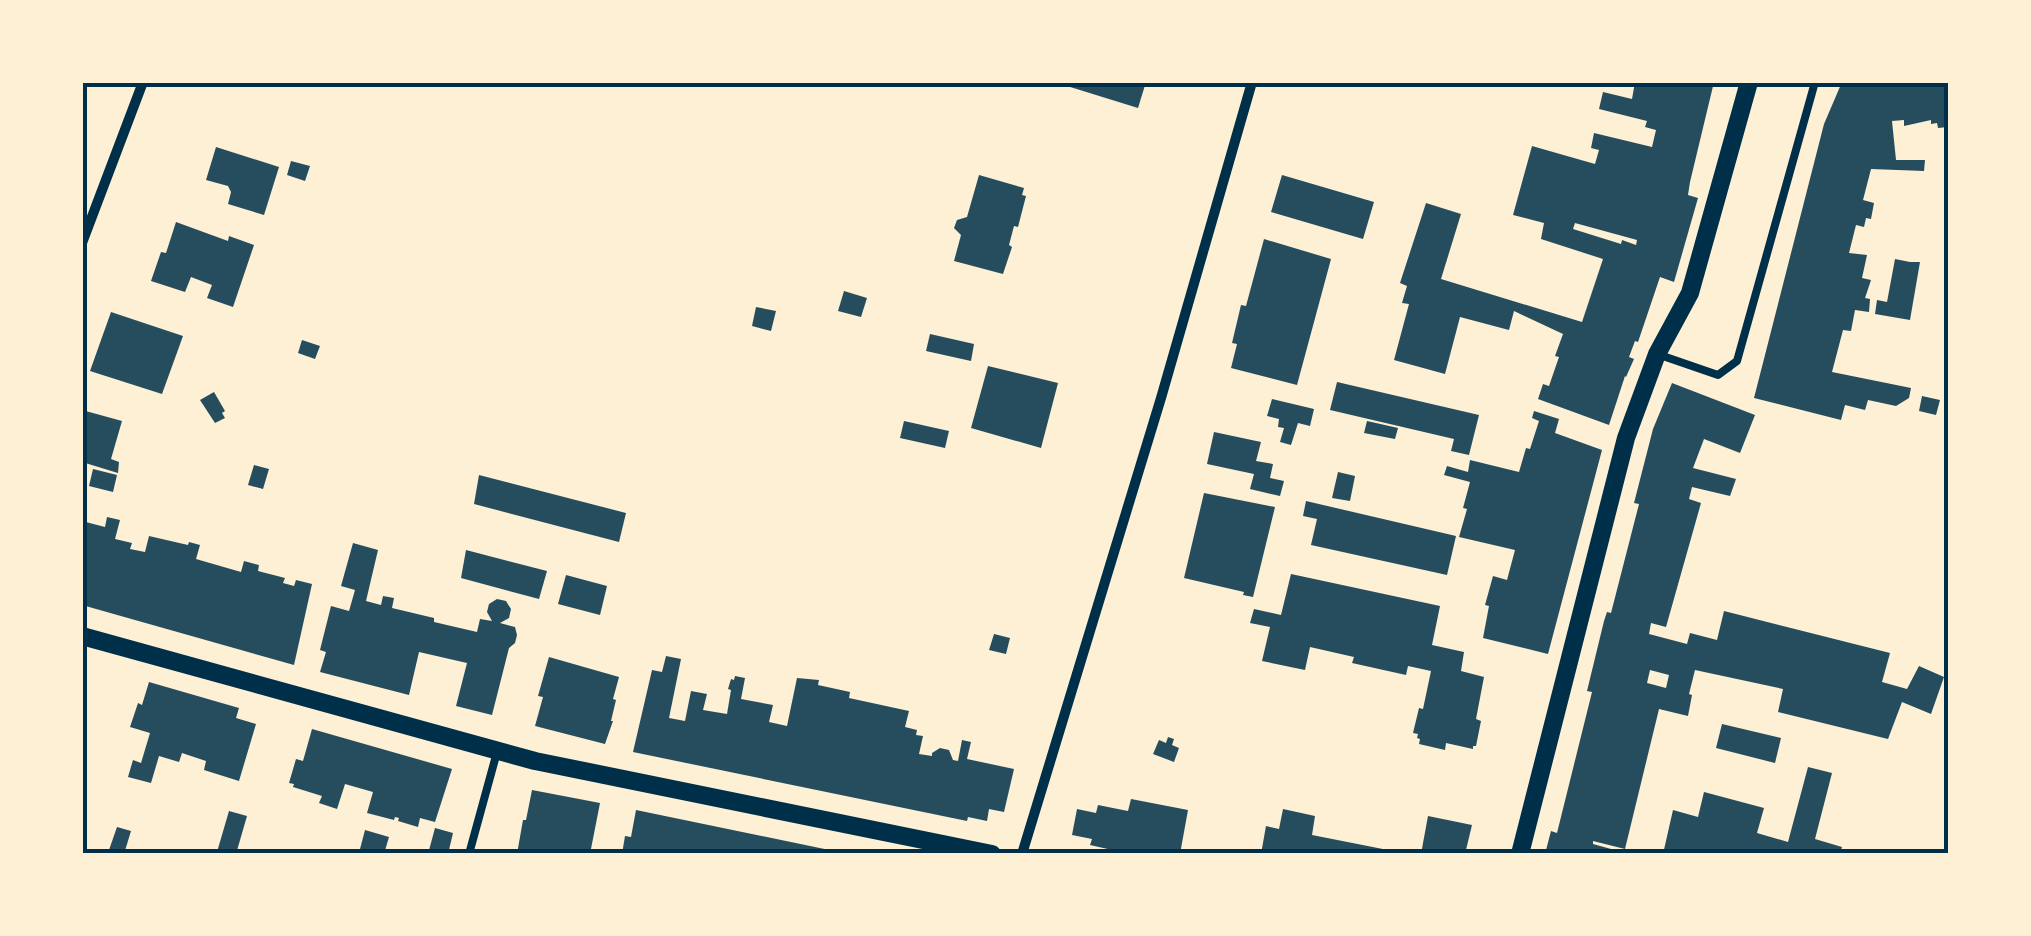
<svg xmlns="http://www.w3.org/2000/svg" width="2031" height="936" font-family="'Work Sans',sans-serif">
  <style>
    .building { fill: #264d5e; fill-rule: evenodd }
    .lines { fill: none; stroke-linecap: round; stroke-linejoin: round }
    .service { stroke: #003049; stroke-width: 8 }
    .minor { stroke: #003049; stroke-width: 10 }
    .tertiary { stroke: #003049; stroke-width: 18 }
    .neatline { fill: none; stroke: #003049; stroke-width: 4 }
  </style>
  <rect width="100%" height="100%" fill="#fdf0d5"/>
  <g class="building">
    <path d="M1054,82h92l-8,26z"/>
    <path d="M1635,82h79l-24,100 -2,13 10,3 -24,84 -14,-5 -22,65 -3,-1 -6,16 5,2 -8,18 -1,-1 -16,49 -71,-26 5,-15 6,2 10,-29 -4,-1 8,-22 -49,-23 -5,19 -49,-13 -15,57 -51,-14 15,-56 -7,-1 5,-17 -7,-3 26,-80 35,11 -20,65 141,43 21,-63 -62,-20 3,-16 -31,-8 19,-69 63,18 4,-14 -8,-2 3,-15 58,14 4,-17 -11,-3 2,-6 -48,-12 4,-17 29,7zM1575,223l62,17 -1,5 -14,-5 -1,4 -48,-15z"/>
    <path d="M1842,82h106v45l-10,1 -1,-5 -6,1v-4l-27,6v-6l-12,1 4,39h29l-1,11 -53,-2 -8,31 11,3 -3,16 -5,-1 -2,9 -8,-2 -7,28 18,2 -5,23 9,2 -6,18 5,1 -1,13 -14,-2 -4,21 -8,-1 -11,42 79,16 -2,10 -13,8 -28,-6 -3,10 -20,-5 -4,15 -87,-22 70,-274z"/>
    <path d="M216,147l63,20 -15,48 -36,-11 3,-12 -3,-6 -22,-6z"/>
    <path d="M291,161l19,5 -5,15 -18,-6z"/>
    <path d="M979,175l45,13 -2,7 4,1 -8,31 -4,-1 -5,19 3,2 -9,27 -49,-13 7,-26 -7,-7 3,-8 10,-3z"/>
    <path d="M1282,175l92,27 -11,37 -92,-27z"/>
    <path d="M176,222l52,19 1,-5 25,9 -21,62 -26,-9 5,-13 -21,-8 -6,15 -34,-11 10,-29 5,1z"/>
    <path d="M1264,239l67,20 -34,126 -66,-17 6,-24 -5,-1 9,-38 5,1z"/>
    <path d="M1895,259l15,3h10l-10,58 -35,-6 2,-14 10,2z"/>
    <path d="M844,291l23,7 -6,19 -23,-6z"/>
    <path d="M756,307l20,4 -5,20 -19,-5z"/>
    <path d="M111,312l72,24 -21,58 -72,-23z"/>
    <path d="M930,334l44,10 -3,17 -45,-10z"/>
    <path d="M302,340l18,6 -5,13 -17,-6z"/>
    <path d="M988,366l70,17 -17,65 -70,-20z"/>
    <path d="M1337,382l142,33 -10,40 -18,-4 3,-12 -124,-29z"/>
    <path d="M1672,383l83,32 -15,38 -36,-14 -11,29 43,11 -6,17 -38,-9 -3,12 12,4 -35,124 -15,-4 -2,11 38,10 3,-11 27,7 7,-29 166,42 -8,29 25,7 12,-23 25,11 -13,37 -29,-12 -14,37 -110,-27 5,-23 -88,-19 -6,24 3,1 -4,21 -29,-7 -34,140 -32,-8v3l36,10h-84l6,-23 6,2 35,-141 -5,-1 17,-70 3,-9 4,1 28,-109 -5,-1 19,-74zM1650,670l19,5 -3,13 -19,-5z"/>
    <path d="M214,392l11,19 -3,2 3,5 -10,5 -15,-23z"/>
    <path d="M1922,396l18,4 -4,15 -17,-4z"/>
    <path d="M1272,399l42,10 -4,17 -12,-3 -7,22 -11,-3 4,-14 -6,-1 1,-8 -12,-3z"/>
    <path d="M82,410l40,11 -11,38 8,3 -1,11 -36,-11z"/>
    <path d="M1534,411l25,8 -4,14 47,17 -54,204 -65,-16 6,-32 -4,-1 8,-29 14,4 8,-30 -56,-13 8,-28 -4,-1 7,-26 -26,-7 3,-9 21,6 2,-12 49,12 7,-24 4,1 9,-28 -7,-3z"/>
    <path d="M904,421l45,10 -4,17 -45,-10z"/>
    <path d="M1367,421l31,7 -3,11 -31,-6z"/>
    <path d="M1214,432l47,10 -5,19 17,3 -3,14 14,3 -4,15 -30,-7 4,-15 -47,-10z"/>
    <path d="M254,465l15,4 -6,20 -15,-4z"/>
    <path d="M93,469l24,6 -4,17 -24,-6z"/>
    <path d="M1338,472l17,4 -5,25 -18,-3z"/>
    <path d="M479,475l147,38 -7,29 -145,-38z"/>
    <path d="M1204,493l71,14 -22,90 -10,-2 1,-3 -60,-14z"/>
    <path d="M1306,501l150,35 -9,39 -136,-30 6,-26 -14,-3z"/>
    <path d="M107,517l13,3 -5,19 17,4 -2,6 15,3 4,-16 39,9 1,-3 11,3 -4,14 45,13 3,-11 15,4 -1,6 27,7 -2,5 11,3 2,-6 16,4 -18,81 -212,-60v-84l23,6z"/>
    <path d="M353,543l25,7 -12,51 15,4 2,-9 11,2 -2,10 42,10v4l43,10 3,-13 12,2 -5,-9 2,-8 8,-5 9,2 5,8 -2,9 -9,5 15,4 2,8 -2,8 -6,5 -17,67 -36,-9 11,-43 -48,-11 -10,43 -89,-23 6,-20 -6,-2 11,-44 18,5 6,-21 -14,-4z"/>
    <path d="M466,550l81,21 -8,28 -78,-21z"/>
    <path d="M1291,574l149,32 -8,39 32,7 -3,19 23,6 -8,42 5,2 -5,25h-3v3l-27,-6 -1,7 -26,-6 1,-5 -3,-1 1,-4 -5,-1 6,-25 4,1 8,-38 -23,-5 -2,9 -54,-12 2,-6 -44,-10 -5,23 -43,-9 8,-34 -20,-4 4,-14 27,6z"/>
    <path d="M566,575l41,11 -7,29 -42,-11z"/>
    <path d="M994,634l16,4 -4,16 -17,-4z"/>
    <path d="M666,656l15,3 -12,59 16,3 6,-30 16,3 -4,16 24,4 4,-24 -3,-1 3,-10 3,1 1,-4 10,2 -4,21 32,6 -4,17 18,4 10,-48 22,2 -1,5 32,7 -1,6 60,13 -4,16 12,3 -1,5 7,1 -4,18 13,2v-3l8,-5 9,2 4,10 5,1 4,-21 9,2 -4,17 47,10 -10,43 -15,-3 -2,12 -19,-4 -1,4 -334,-69 19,-82 10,2z"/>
    <path d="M549,657l70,20 -6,22 3,1 -5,21h2l-8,23 -70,-18 8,-29 -5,-1z"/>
    <path d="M149,682l90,26 -3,10 20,6 -17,57 -35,-11 2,-9 -24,-8 -3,9 -20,-6 -8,27 -23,-6 5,-17 8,3 9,-30 -20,-6 8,-24 4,2z"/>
    <path d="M1722,724l59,14 -6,25 -59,-15z"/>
    <path d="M312,729l140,40 -17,53 -15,-4 -2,9 -20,-6 1,-3 -4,-1 -1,3 -27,-7 6,-21 -28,-8 -8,25 -18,-6 3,-7 -29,-9 1,-3 -5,-1 7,-24 7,2z"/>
    <path d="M1168,737l6,2 -2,6 7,3 -5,14 -21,-8 6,-14 7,3z"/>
    <path d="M1808,767l24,6 -17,66 27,8 -2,7h-177l10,-44 25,7 6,-25 60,16 -7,25 31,9z"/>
    <path d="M532,790l68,13 -10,51h-73l6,-34h3z"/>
    <path d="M1131,799l57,11 -8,44h-50l-40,-9 2,-6 -20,-4 5,-26 19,4 2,-8 30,6z"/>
    <path d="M1283,809l32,7 -3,19 86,17v2h-137l5,-28 13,3z"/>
    <path d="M636,810l203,42v2h-217l3,-18 6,1z"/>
    <path d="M229,811l18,5 -11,38 -19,-2z"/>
    <path d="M1428,816l44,9 -7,29h-44z"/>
    <path d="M117,827l14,4 -7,23 -15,-4z"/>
    <path d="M435,828l18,5 -5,21h-20z"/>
    <path d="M365,830l24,7 -5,17 -24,-5z"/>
  </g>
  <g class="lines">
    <g class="service">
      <path d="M1657,354l61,21 19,-14 78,-279"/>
      <path d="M469,854l28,-102"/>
    </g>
    <g class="minor">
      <path d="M82,243l61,-161"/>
      <path d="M1022,854l139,-456 91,-316"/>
    </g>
    <g class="tertiary">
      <path d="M82,636l453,125 457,93"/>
      <path d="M1520,854l106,-416 31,-84 33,-61 59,-211"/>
    </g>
  </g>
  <rect width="2031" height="936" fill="none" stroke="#fdf0d5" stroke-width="170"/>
  <rect x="85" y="85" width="1861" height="766" class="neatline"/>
</svg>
